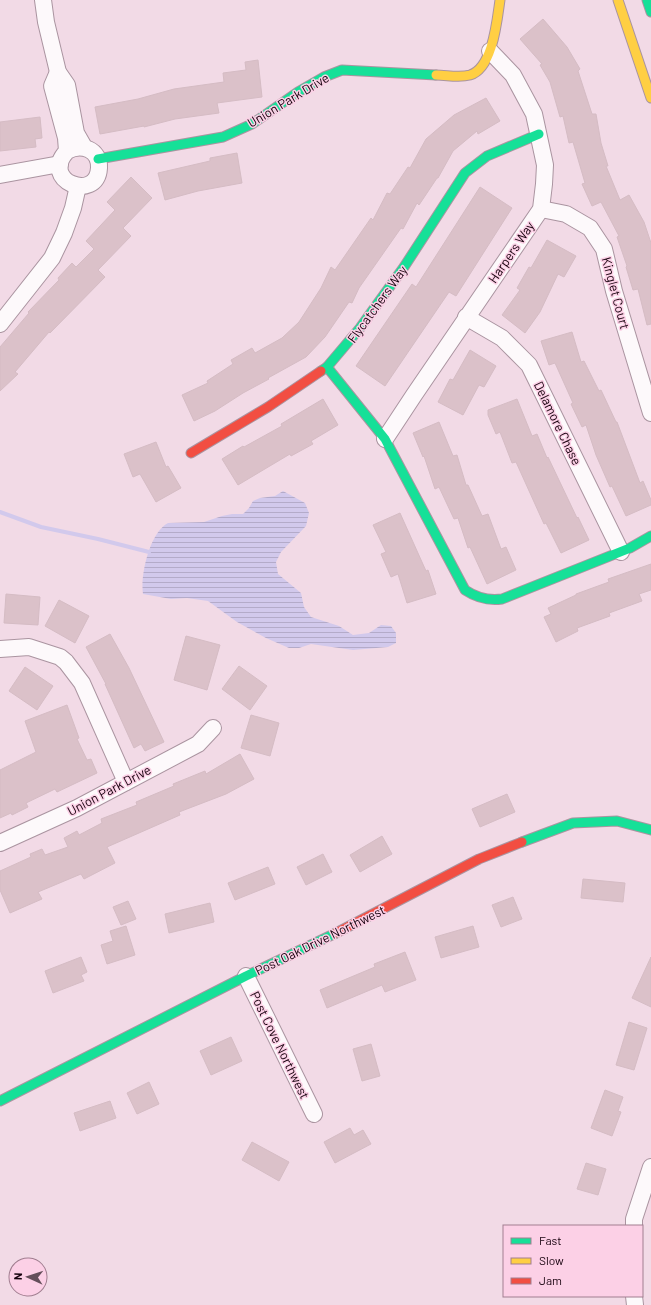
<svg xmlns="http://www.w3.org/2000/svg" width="651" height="1305" font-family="Barlow,sans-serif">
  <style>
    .water { fill: url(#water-rules) }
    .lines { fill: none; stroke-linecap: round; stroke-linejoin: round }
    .stream { stroke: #d2c9ec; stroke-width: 4 }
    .building { fill: #dbc1c9; stroke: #d5bcc4 }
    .street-casing { stroke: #aa94a0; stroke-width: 18 }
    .fast-casing { stroke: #aa94a0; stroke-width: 11 }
    .slow-casing { stroke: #aa94a0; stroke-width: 11 }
    .jam-casing { stroke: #aa94a0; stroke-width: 11 }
    .street { stroke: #fdf9fb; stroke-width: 16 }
    .fast { stroke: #16e098; stroke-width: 9 }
    .slow { stroke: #ffcf43; stroke-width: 9 }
    .jam { stroke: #f24e42; stroke-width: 9 }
    .labels { text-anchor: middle; stroke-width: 3; stroke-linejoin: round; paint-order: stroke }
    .street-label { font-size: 13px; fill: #18030f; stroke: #fcd0e6 }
  </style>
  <defs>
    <pattern id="water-rules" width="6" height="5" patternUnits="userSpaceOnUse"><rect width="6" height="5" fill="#d2c9ec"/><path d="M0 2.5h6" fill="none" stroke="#b4abc9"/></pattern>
  </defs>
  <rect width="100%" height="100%" fill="#f2dae6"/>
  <path class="water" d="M283,491l22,12 4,10 -3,13 -25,26 -5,10 2,12 23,19 3,14 7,10 28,9 14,9 16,-2 12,-8 10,1 5,7v10l-8,4 -35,3 -42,-6 -12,4h-10l-23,-10 -29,-16 -29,-21 -21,-3 -16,1 -28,-5c-3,-19 7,-62 25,-71l36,-1 18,-6 10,-2h11l6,-6 4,-7 7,-3 15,-2z"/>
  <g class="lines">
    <path class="stream" d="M0,512l41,15 57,12 51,13"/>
  </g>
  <g class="building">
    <path d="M543,19l24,28 13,22 -2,2 14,43h4l5,29 7,23h-2l14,34 9,-5 15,27 7,21v81l-4,1 -9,-36 -5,1 -7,-23 1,-1 -10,-29 2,-1 -18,-34 -9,4 -10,-22 3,-1 -12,-41 -4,1 -6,-27 -3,1 -10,-35 -10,-17 2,-1 -22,-25z"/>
    <path d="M258,60l4,37 -45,6 2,10 -44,6 -31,8v-1l-44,8 -5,-27 43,-8 36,-10 50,-7 -1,-9 23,-3 -1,-8z"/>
    <path d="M486,98l14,23 -22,13 -1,-3 -24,20 -15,27h-1l-18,27 -2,-2 -14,26 -2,-1 -42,60 -7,15 -3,-1 -24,35 -19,20 -38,21 1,1 -26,14 -28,18 -21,10 -12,-26 26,-12 -1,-2 26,-17 -2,-4 21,-12 3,5 27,-15 17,-16 22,-34 10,-21 4,3 36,-52 2,2 14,-27 3,1 18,-27 2,1 16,-29 28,-24z"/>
    <path d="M40,117l2,21 -7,1 1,8 -36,4v-29z"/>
    <path d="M237,153l5,30 -44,8 -33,9 -7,-27 52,-12v-3z"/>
    <path d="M131,177l21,21 -29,30 8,8 -33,34 7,7 -55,56 -1,-1 -34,40 3,2 -18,17v-44l29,-34 -1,-1 31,-32 -1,-2 14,-15 4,4 18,-18 -8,-8 29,-31 -8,-8z"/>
    <path d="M480,187l32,21 -56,88 -7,-4 -64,94 -29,-20 56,-82 4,3z"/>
    <path d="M547,240l29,16 -12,21 -6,-3 -18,38 -15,21 -23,-18 18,-25 -3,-2 12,-21 2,1z"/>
    <path d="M572,332l9,30 3,-1 15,30 2,-1 15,32h1l23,61 3,-2 8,19v5l-25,11 -14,-30 -2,1 -14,-32 -10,-30 -4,2 -11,-23 2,-1 -18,-40 -6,2 -8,-24z"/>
    <path d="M470,350l26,16 -12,21 -5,-2 -16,30 -25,-13 12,-23 3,1z"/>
    <path d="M323,399l15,26 -27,16 2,3 -22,12 -1,-2 -52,31 -16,-26 21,-13 1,1 38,-21 -1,-2z"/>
    <path d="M517,399l15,37 5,-2 10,24 1,-1 29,61 1,-1 11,23 -28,13 -15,-30 -2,1 -28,-62 -4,1 -12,-31 -4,2 -8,-19v-5z"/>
    <path d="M439,422l14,34 4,-1 9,30h2l14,31 6,-2 13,35 5,-2 10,23 -29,14 -17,-37 -2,1 -10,-30 -4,1 -15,-32 -4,2 -11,-33 -1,1 -10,-24z"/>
    <path d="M156,442l10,25 2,-1 13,22 -25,14 -16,-28 -7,3 -9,-23z"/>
    <path d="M400,513l26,58 2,-1 8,24 -29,9 -9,-29 -7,3 -10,-23 5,-2 -13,-27z"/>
    <path d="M651,564v26l-12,4 3,7 -33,12 1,3 -33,12 1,3 -22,11 -12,-25 7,-3 -3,-6 28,-13v-1l33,-12 -1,-3z"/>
    <path d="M6,594l34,3 -2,28 -34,-2z"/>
    <path d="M59,600l30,16 -14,27 -30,-17z"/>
    <path d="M110,634l19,34 35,74 -19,9 -4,-7 -7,4 -29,-64h1l-20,-37z"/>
    <path d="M186,636l34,9 -13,45 -33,-10z"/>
    <path d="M239,666l28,20 -17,24 -28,-21z"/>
    <path d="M25,667l28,19 -16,24 -28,-19z"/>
    <path d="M67,705l12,33 -2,1 10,21 4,-1 6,14 -40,19 -2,-3 -29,14 2,4 -16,8 -1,-2 -11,5v-48l36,-18 -11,-31z"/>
    <path d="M251,715l28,8 -9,33 -29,-8z"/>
    <path d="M240,754l14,25 -28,15 -47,18 1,3 -73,32 8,16 -31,16 -3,-5 -43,18 4,7 -32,14 -10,-23v-19l31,-14 -1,-3 12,-5 3,6 23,-8 -4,-9 13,-7 2,4 23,-12 -1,-4 36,-14 -1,-3 38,-16 -1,-2 32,-13 1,3z"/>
    <path d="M507,794l8,18 -35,15 -8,-18z"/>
    <path d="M382,836l10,18 -32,18 -10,-17z"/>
    <path d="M323,854l9,18 -26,13 -9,-18z"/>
    <path d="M268,867l7,17 -40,16 -7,-17z"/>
    <path d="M583,879l42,4 -2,19 -42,-4z"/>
    <path d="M513,897l9,22 -21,8 -9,-22z"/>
    <path d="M128,901l8,18 -15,6 -8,-18z"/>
    <path d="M210,903l4,19 -45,11 -4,-19z"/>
    <path d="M126,926l9,29 -28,9 -6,-19 12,-4 -3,-10z"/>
    <path d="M473,926l6,21 -38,11 -6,-21z"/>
    <path d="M405,952l11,28 -31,12 -3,-7 -55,23 -7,-18 55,-23 -1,-3z"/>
    <path d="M81,957l6,15 -6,3 3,6 -31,12 -8,-22z"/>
    <path d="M651,957v50l-19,-9z"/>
    <path d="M629,1022l18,6 -13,42 -18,-5z"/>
    <path d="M231,1037l11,24 -31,14 -11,-24z"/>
    <path d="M371,1044l9,32 -18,5 -9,-32z"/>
    <path d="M149,1082l10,22 -22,10 -10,-21z"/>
    <path d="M605,1090l18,7 -5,14 3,1 -9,24 -21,-8z"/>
    <path d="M110,1101l6,17 -36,13 -6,-18z"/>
    <path d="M350,1128l4,7 9,-5 8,14 -36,19 -11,-21z"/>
    <path d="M252,1142l37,20 -10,19 -37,-21z"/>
    <path d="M586,1163l20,6 -8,26 -21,-6z"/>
  </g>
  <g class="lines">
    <defs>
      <g id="street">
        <path d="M43,0l3,22 12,50 9,13 9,48 8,14"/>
        <path d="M58,72l-6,14 14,52 1,13c-28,30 30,52 32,17 1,-19 -18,-25 -32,-17"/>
        <path d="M0,175l60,-11"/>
        <path d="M541,209l25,5 24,14 14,21 10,42 37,122"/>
        <path d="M466,317l36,21 27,27 92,187"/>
        <path d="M0,324l52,-66 12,-25 9,-25 5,-22"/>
        <path d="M385,439l29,-44 127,-186 3,-25 1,-19 -11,-51 -21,-39 -23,-24"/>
        <path d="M0,649l29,-2 31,10 6,5 16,21 44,99"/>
        <path d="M0,843l77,-35 121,-64 15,-16"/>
        <path d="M246,976l68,138"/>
        <path d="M634,1226v-7l17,-52"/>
        <path d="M634,1296l1,9"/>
      </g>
      <g id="fast">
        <path d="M647,0l4,12"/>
        <path d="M98,159l125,-22 29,-13 46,-32 26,-15 18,-7 94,5"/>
        <path d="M327,367l58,72 80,151c12,8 23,11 37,9l128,-51 21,-12"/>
        <path d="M321,371l6,-4 33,-39 44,-61 61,-94 22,-17 52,-22"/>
        <path d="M522,842l51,-19 44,-2 34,9"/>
        <path d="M0,1101l246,-125 90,-43"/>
      </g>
      <g id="slow">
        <path d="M618,0l33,98"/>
        <path d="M436,75c11,0 23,3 34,0 23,-7 27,-55 30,-75"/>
      </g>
      <g id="jam">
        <path d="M191,453l77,-46 53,-36"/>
        <path d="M336,933l143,-74 43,-17"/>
      </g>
    </defs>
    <use href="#street" class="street-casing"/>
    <use href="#fast" class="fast-casing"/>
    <use href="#slow" class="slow-casing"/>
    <use href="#jam" class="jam-casing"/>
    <use href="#street" class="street"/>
    <use href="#fast" class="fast"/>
    <use href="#slow" class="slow"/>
    <use href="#jam" class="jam"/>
  </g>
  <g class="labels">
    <g class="street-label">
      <text transform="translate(288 100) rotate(-31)" y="5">Union Park Drive</text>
      <text transform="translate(511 252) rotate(-56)" y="5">Harpers Way</text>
      <text transform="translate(616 293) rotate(75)" y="5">Kinglet Court</text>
      <text transform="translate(377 304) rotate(-54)" y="5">Flycatchers Way</text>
      <text transform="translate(558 423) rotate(64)" y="5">Delamore Chase</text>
      <text transform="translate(109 790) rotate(-28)" y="5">Union Park Drive</text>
      <text transform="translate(320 940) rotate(-26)" y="5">Post Oak Drive Northwest</text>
      <text transform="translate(280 1045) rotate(64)" y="5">Post Cove Northwest</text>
    </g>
  </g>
  <rect x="503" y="1225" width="140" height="72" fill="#fcd0e6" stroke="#a17e90"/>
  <rect x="511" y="1238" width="20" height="6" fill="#16e098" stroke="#a17e90"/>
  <text x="539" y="1245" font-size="12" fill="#18030f">Fast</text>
  <rect x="511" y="1258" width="20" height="6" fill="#ffcf43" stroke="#a17e90"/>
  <text x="539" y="1265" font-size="12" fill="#18030f">Slow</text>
  <rect x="511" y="1278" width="20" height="6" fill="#f24e42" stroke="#a17e90"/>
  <text x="539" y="1285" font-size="12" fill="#18030f">Jam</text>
  <g transform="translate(28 1277) rotate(273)"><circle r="19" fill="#fcd0e6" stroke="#a17e90"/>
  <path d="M0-3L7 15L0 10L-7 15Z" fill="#644e5a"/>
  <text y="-6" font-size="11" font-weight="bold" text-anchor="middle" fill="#18030f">N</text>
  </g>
</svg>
